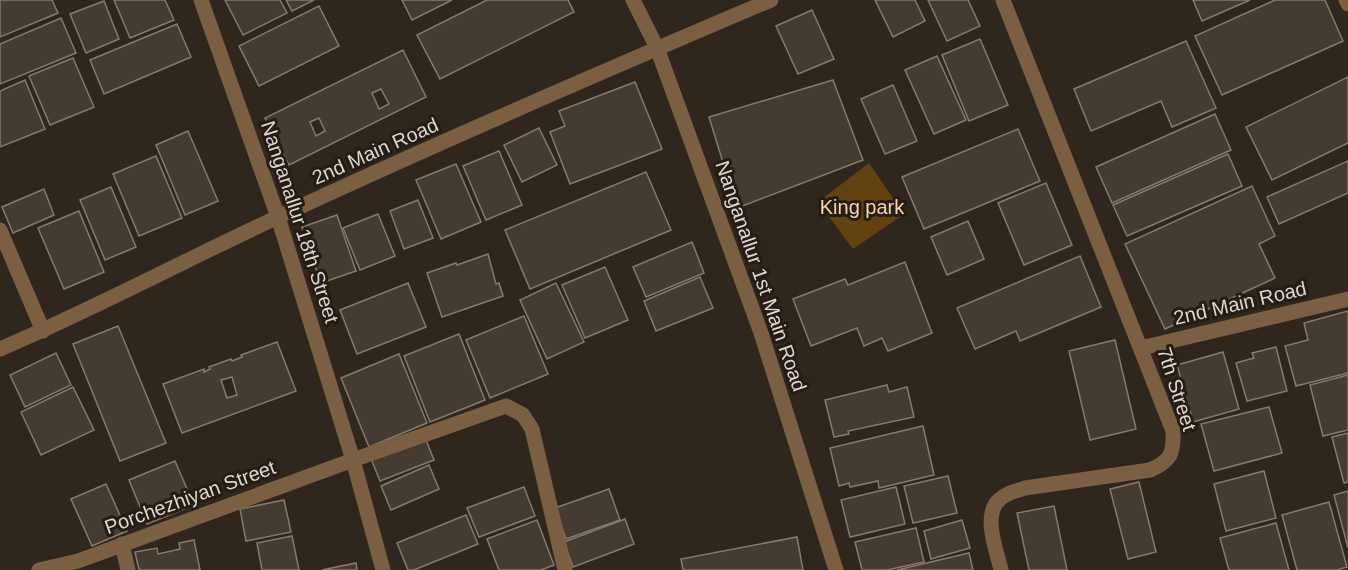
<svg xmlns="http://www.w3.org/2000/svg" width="1348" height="570" font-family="Arial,sans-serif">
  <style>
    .green { fill: #644111 }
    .building { fill: #443b31; stroke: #857a6f; stroke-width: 1.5; fill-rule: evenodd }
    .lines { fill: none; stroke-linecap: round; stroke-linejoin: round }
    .minor { stroke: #7a5f42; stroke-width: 15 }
    .tertiary { stroke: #7a5f42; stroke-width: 15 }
    .labels { text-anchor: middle; stroke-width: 6; stroke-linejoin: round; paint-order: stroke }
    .street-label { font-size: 20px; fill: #ddd7d1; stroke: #251d14 }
    .park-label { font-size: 20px; fill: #f5d4b0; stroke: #251d14 }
  </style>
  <rect width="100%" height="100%" fill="#2f261d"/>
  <path class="green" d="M869,163l35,51 -51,35 -35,-47z"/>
  <g class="building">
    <path d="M0,0h52l6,13 -58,24z"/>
    <path d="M114,0h51l9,20 -44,18z"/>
    <path d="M225,0h55l7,13 -44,22z"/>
    <path d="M286,0h28l-22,11z"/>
    <path d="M402,0h50l-40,20z"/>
    <path d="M487,0h81l6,12 -134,67 -23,-44z"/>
    <path d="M875,0h40l10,21 -32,16z"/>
    <path d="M928,0h40l12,26 -33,15z"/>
    <path d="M1193,0h57l-48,21z"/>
    <path d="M1275,0h50l18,41 -121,54 -27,-59z"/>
    <path d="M104,1l15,38 -33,14 -16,-39z"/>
    <path d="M319,6l20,40 -80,40 -20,-40z"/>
    <path d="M812,10l22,49 -36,15 -22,-48z"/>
    <path d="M61,18l15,35 -76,31v-40z"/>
    <path d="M177,24l14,33 -87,37 -14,-34z"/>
    <path d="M980,39l28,66 -39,16 -27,-66z"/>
    <path d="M1186,41l30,67 -44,19 -11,-26 -70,30 -17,-42z"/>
    <path d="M403,50l23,47 -137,68 -24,-47zM381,89l8,15 -10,5 -7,-16zM319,118l6,13 -9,5 -6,-14z"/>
    <path d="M937,56l29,64 -32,14 -29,-64z"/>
    <path d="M73,58l21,49 -44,18 -21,-49z"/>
    <path d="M1348,77v66l-76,37 -26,-53z"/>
    <path d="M25,80l20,49 -45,18v-56z"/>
    <path d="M833,80l30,80 -126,48 -28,-91z"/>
    <path d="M635,82l27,67 -92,35 -20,-52 15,-6 -6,-15z"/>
    <path d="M893,85l24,56 -32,13 -24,-55z"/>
    <path d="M1215,114l16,36 -119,53 -16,-36z"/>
    <path d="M539,128l18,37 -35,17 -18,-37z"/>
    <path d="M1018,129l22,52 -116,48 -22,-52z"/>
    <path d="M188,131l30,70 -33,14 -29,-70z"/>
    <path d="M499,151l23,54 -36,15 -23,-54z"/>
    <path d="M1228,154l14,32 -115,50 -14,-31z"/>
    <path d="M156,156l26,62 -43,18 -26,-62z"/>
    <path d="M1348,161v32l-69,31 -12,-27z"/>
    <path d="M456,164l25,58 -40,17 -25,-59z"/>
    <path d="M646,172l25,58 -141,59 -25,-59z"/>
    <path d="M1046,183l26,62 -48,20 -26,-62z"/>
    <path d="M1252,186l23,50 -16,8 16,34 -110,51 -40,-85z"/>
    <path d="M111,187l25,60 -31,13 -25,-60z"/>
    <path d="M44,189l10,26 -41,18 -11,-26z"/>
    <path d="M418,200l15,38 -29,11 -14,-38z"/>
    <path d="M79,211l25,61 -40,17 -26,-61z"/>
    <path d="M378,214l17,42 -35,14 -17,-42z"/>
    <path d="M337,215l19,56 -35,12 -19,-56z"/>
    <path d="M968,221l16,38 -37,16 -16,-38z"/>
    <path d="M692,242l12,31 -58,24 -13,-30z"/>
    <path d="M488,254l8,30 3,-1 4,13 -61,21 -15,-44 29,-10 1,2z"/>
    <path d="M1080,256l21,51 -81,34 -4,-10 -41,18 -18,-41z"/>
    <path d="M905,262l27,71 -44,18 -6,-13 -18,8 -7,-18 -46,18 -18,-47 52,-20 3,6z"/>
    <path d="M605,267l23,53 -43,18 -23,-53z"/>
    <path d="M700,277l13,31 -57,23 -12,-30z"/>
    <path d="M408,283l18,44 -69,27 -17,-44z"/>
    <path d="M556,283l28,59 -37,17 -27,-59z"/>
    <path d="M1348,311v62l-52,13 -11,-40 23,-6 -4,-17z"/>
    <path d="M524,316l24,58 -58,24 -24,-58z"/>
    <path d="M118,326l48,117 -46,18 -47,-117z"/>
    <path d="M459,334l26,66 -55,22 -26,-66z"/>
    <path d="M1115,340l21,89 -46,11 -21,-89z"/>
    <path d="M277,342l19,49 -114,42 -19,-49 41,-15v3l6,-3 -1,-2 22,-8 1,2 10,-4 -1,-2zM232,377l5,18 -10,3 -6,-18z"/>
    <path d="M1276,347l11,44 -40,10 -11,-38 18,-5 -2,-5z"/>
    <path d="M1223,352l16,57 -46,13 -16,-57z"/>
    <path d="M56,353l15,32 -46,22 -15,-32z"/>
    <path d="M399,354l28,69 -58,24 -28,-69z"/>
    <path d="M1348,375v55l-25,6 -13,-51z"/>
    <path d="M887,385l2,7 18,-5 7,30 -66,14 1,3 -15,3 -9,-37z"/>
    <path d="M73,387l21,43 -53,25 -20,-43z"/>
    <path d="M1269,407l13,46 -68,18 -13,-47z"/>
    <path d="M923,426l11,49 -55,13 -1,-7 -28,6 -1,-4 -10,3 -9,-38z"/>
    <path d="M1348,433v49l-4,1 -12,-46z"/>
    <path d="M424,435l10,25 -54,21 -10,-25z"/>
    <path d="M175,461l19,44 -47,19 -18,-44z"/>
    <path d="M429,465l10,24 -48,21 -10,-24z"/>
    <path d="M1264,471l12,47 -50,13 -12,-47z"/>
    <path d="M948,476l9,37 -44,10 -9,-37z"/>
    <path d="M1139,482l17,70 -28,7 -18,-70z"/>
    <path d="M106,484l21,47 -35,15 -21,-47z"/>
    <path d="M524,487l11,29 -56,21 -12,-29z"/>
    <path d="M896,487l9,37 -55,13 -9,-37z"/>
    <path d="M609,489l11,31 -54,19 -11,-31z"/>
    <path d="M1348,491v57l-14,-53z"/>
    <path d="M284,500l7,32 -45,9 -6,-32z"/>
    <path d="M1329,502l18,65 -10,3h-40l-15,-55z"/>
    <path d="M1054,506l13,64h-38l-12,-57z"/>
    <path d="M466,515l12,29 -64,26h-6l-11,-27z"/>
    <path d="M625,519l9,25 -61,23 -9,-25z"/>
    <path d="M537,520l17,45 -13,5h-42l-12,-31z"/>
    <path d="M962,520l8,28 -39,11 -7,-28z"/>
    <path d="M1276,523l13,47h-60l-9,-32z"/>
    <path d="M916,528l8,34 -37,8h-25l-7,-28z"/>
    <path d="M292,536l7,34h-37l-5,-27z"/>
    <path d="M797,537l6,33h-120l-2,-11z"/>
    <path d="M194,540l6,30h-61l-4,-18 22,-4 1,6 22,-5 -1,-6z"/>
    <path d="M969,553l4,17h-76z"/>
    <path d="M356,563l1,7h-35z"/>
  </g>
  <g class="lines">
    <g class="minor">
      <path d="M201,0l77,217 75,243 30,110"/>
      <path d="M1346,0l2,4"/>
      <path d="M0,230l43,101"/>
      <path d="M1141,348l207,-49"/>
      <path d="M122,544l6,26"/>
      <path d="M39,570l39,-9 275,-101 153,-54 17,9 9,14 33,141"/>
      <path d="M1001,570c-4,-19 -19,-54 -2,-70 7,-7 17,-9 26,-12l125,-18c21,-9 24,-17 23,-39l-170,-431"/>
    </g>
    <g class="tertiary">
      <path d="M633,0l24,48 104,285 75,237"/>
      <path d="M0,349c94,-40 185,-89 278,-132 163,-76 328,-147 493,-217"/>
    </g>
  </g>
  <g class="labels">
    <g class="street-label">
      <text transform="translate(375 151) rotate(-24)" y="7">2nd Main Road</text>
      <text transform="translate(300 222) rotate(72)" y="7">Nanganallur 18th Street</text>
      <text transform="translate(761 276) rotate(71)" y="7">Nanganallur 1st Main Road</text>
      <text transform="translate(1240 303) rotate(-13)" y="7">2nd Main Road</text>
      <text transform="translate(1177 389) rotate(72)" y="7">7th Street</text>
      <text transform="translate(190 497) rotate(-20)" y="7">Porchezhiyan Street</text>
    </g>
    <g class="park-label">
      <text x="862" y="214">King park</text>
    </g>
  </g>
</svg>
